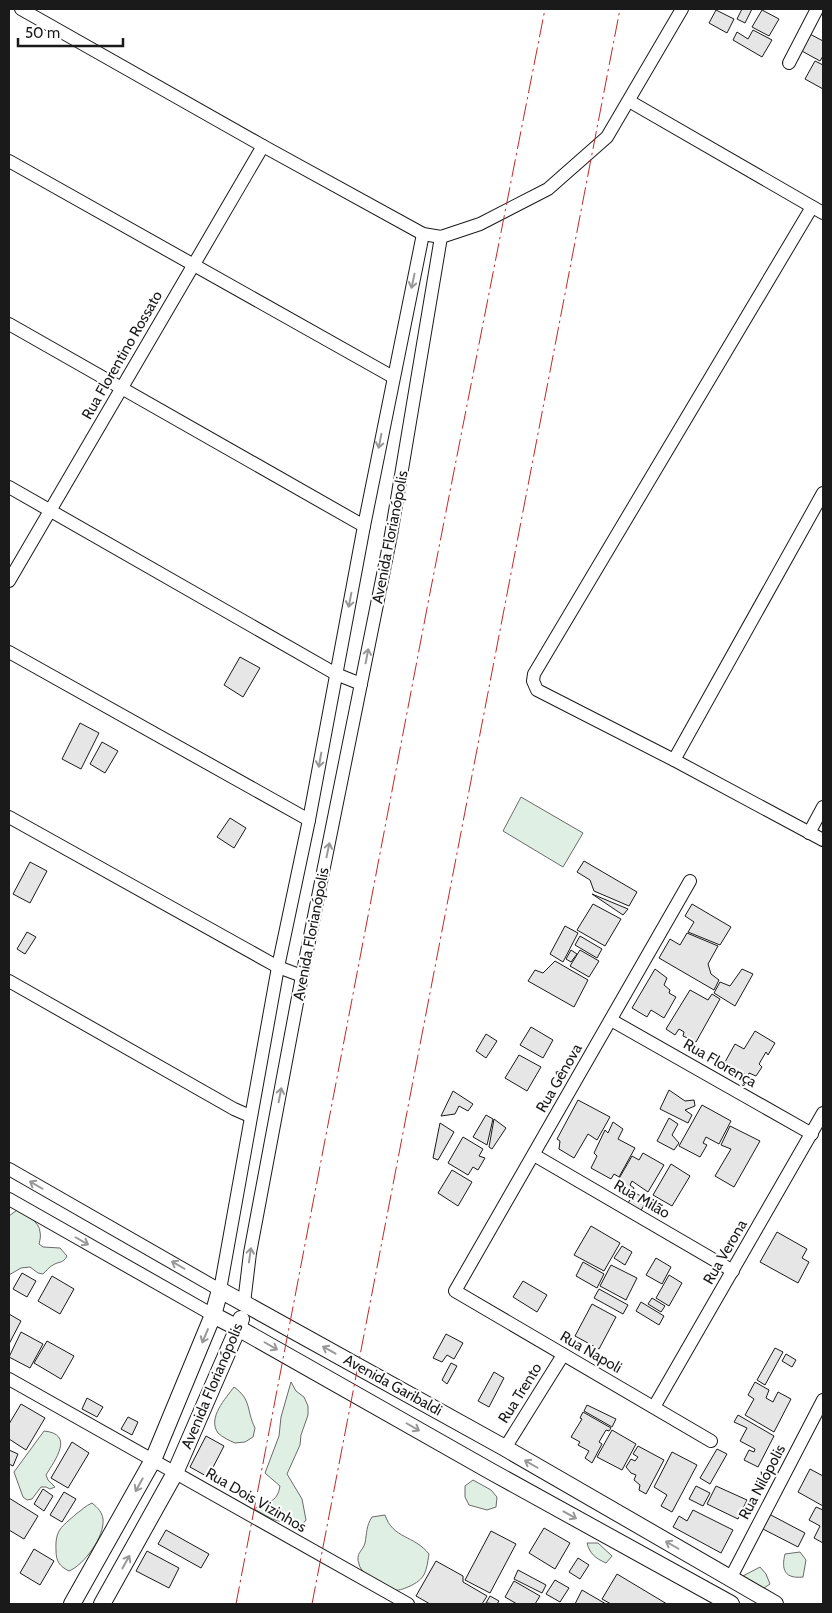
<svg xmlns="http://www.w3.org/2000/svg" width="832" height="1613" font-family="Cabin,sans-serif">
  <style>
    .green { fill: #e0efe3; stroke: #6a6a6a }
    .building { fill: #e6e6e6; stroke: #1a1a1a }
    .lines { fill: none; stroke-linecap: round; stroke-linejoin: round }
    .minor-casing { stroke: #1a1a1a; stroke-width: 14 }
    .tertiary-casing { stroke: #1a1a1a; stroke-width: 18 }
    .minor { stroke: #fff; stroke-width: 12 }
    .tertiary { stroke: #fff; stroke-width: 16 }
    .power { stroke: #c62828; stroke-width: 1; stroke-dasharray: 18 4 2.5 4; stroke-linecap: butt }
    .oneway { stroke: #989898 }
    .labels { text-anchor: middle; stroke-width: 4; stroke-linejoin: round; paint-order: stroke }
    .street-label { font-size: 15px; fill: #1a1a1a; stroke: #fff }
  </style>
  <rect width="100%" height="100%" fill="#fff"/>
  <g class="green">
    <path d="M521,797l62,36 -20,34 -60,-36z"/>
    <path d="M17,1210c8,4 23,12 23,22 1,4 0,8 -1,12l4,3 17,1 7,8c-4,8 -8,5 -14,9 -4,2 -7,6 -10,9l-5,-1 -8,-6 -9,1 -12,7v-59z"/>
    <path d="M291,1382l5,9 8,6 4,9v9l-7,20 -1,10 -13,29 15,25 4,21 -6,7 -28,-8 -18,-10c13,-8 23,-5 26,-23l-15,-13 14,-37 2,-19z"/>
    <path d="M234,1387c18,13 12,23 21,41l-2,9 -8,5 -10,1c-5,-2 -13,-6 -17,-10 -11,-15 8,-35 16,-46z"/>
    <path d="M44,1431c31,3 11,29 2,44l2,5 7,7 -5,2 -4,-2h-5l-9,12 -5,1 -4,-3 -9,-25z"/>
    <path d="M473,1480l18,10 6,7 -1,10 -9,3 -18,-5 -4,-8v-11z"/>
    <path d="M92,1503c6,5 10,9 11,16 2,17 -19,46 -34,52 -10,-5 -13,-10 -13,-21 -1,-21 6,-23 20,-36 6,-4 9,-8 16,-11z"/>
    <path d="M385,1515c8,24 29,20 44,39 -3,18 -3,25 -21,33 -5,2 -10,4 -15,3 -6,-2 -12,-7 -18,-10 -5,-3 -15,-9 -16,-16 -4,-11 4,-13 6,-21 2,-10 1,-17 7,-26z"/>
    <path d="M587,1543h11l14,13 -6,7c-11,-5 -16,-9 -19,-20z"/>
    <path d="M800,1552l6,8 -3,17c-18,2 -22,-7 -18,-23z"/>
    <path d="M760,1567l6,7 4,10 -9,6 -18,-5v-9z"/>
  </g>
  <g class="building">
    <path d="M742,9h10l-7,14 -8,-4z"/>
    <path d="M716,10l18,9 -7,14 -18,-10z"/>
    <path d="M762,10l17,9 -10,17 -17,-9z"/>
    <path d="M753,30l19,10 -10,17 -29,-17 4,-8 11,7z"/>
    <path d="M808,33l15,8v15l-3,5 -20,-11z"/>
    <path d="M815,61l8,4v24l-18,-10z"/>
    <path d="M240,657l20,11 -17,29 -19,-12z"/>
    <path d="M80,723l19,10 -18,36 -19,-10z"/>
    <path d="M102,742l16,9 -13,22 -15,-9z"/>
    <path d="M230,818l16,10 -12,20 -17,-11z"/>
    <path d="M584,861l53,31 -8,14 -35,-15 -4,-11 -13,-8z"/>
    <path d="M30,862l17,9 -17,32 -17,-9z"/>
    <path d="M592,894l36,15 -5,6z"/>
    <path d="M593,904l28,15 -16,27 -28,-16z"/>
    <path d="M692,904l39,23 -11,18 -32,-13 6,-10 -9,-6z"/>
    <path d="M565,926l13,7 -15,29 -13,-8z"/>
    <path d="M27,932l9,5 -11,17 -8,-5z"/>
    <path d="M687,933l31,13 -10,18 3,10 8,6 -5,10 -55,-32 11,-19 10,6z"/>
    <path d="M580,936l22,13 -5,9 -22,-13z"/>
    <path d="M571,950l6,4 -6,8 -5,-3z"/>
    <path d="M580,950l19,11 -10,16 -19,-11z"/>
    <path d="M555,961l33,19 -14,27 -46,-26 7,-11 8,3z"/>
    <path d="M655,969l12,9 -3,7 6,5 -1,3 7,4 -12,21 -13,-8 -4,7 -15,-9z"/>
    <path d="M742,969l11,5 -18,32 -21,-13 6,-11 10,4z"/>
    <path d="M690,990l18,10 4,-6 8,5 -24,43 -13,-6 1,-4 -5,-3 -4,6 -9,-6z"/>
    <path d="M531,1027l22,13 -10,18 -23,-13z"/>
    <path d="M755,1031l20,12 -7,12 -2,-3 -7,12 3,3 -6,9 -7,-3 -1,3 -23,-14 10,-18 9,5z"/>
    <path d="M486,1034l11,7 -11,17 -10,-7z"/>
    <path d="M519,1055l22,12 -14,24 -22,-13z"/>
    <path d="M669,1090l16,11 9,-1 1,6 -10,4 7,5 -4,8 -28,-14z"/>
    <path d="M453,1091l20,13 -5,7 -9,-5 -4,8 -14,2z"/>
    <path d="M578,1100l32,17 -13,23 -9,-6 -14,24 -15,-9 1,-8 -3,-2z"/>
    <path d="M702,1105l29,16 -12,23 -13,-7 -3,6 4,2 -7,12 -21,-11z"/>
    <path d="M486,1115l7,4 -6,26 -14,-8z"/>
    <path d="M669,1118l9,6 -6,11 7,8 -5,7 -17,-9z"/>
    <path d="M494,1119l12,9 -14,21 -3,-2z"/>
    <path d="M613,1122l10,7 -5,10 17,9 -16,29 -5,-3 -3,5 -20,-11 6,-12 -3,-3 11,-23 3,3z"/>
    <path d="M440,1123l14,9 -16,28 -5,-2z"/>
    <path d="M730,1126l30,15 -26,46 -19,-11 16,-27 -10,-4z"/>
    <path d="M463,1137l20,12 -4,7 6,2 -7,12 -5,-3 -5,8 -20,-12z"/>
    <path d="M643,1153l21,12 -16,27 -16,-11 -2,4 4,3 -1,3 -16,-9 15,-26 7,4z"/>
    <path d="M671,1164l19,12 -18,30 -19,-11z"/>
    <path d="M452,1170l20,12 -14,24 -20,-13z"/>
    <path d="M634,1192l13,8 -8,14 -13,-7z"/>
    <path d="M591,1226l29,17 -16,28 -30,-16z"/>
    <path d="M777,1232l30,17 -5,9 7,4 -11,21 -38,-21z"/>
    <path d="M622,1246l10,6 -7,13 -11,-7z"/>
    <path d="M656,1258l15,9 -9,17 -16,-9z"/>
    <path d="M583,1262l21,12 -7,14 -21,-12z"/>
    <path d="M611,1265l26,13 -11,22 -26,-14z"/>
    <path d="M22,1273l14,8 -9,16 -14,-8z"/>
    <path d="M669,1275l13,8 -13,23 -13,-8z"/>
    <path d="M52,1276l22,13 -14,25 -22,-13z"/>
    <path d="M523,1281l24,14 -10,17 -24,-15z"/>
    <path d="M599,1289l29,16 -5,9 -29,-16z"/>
    <path d="M652,1298l13,8 -4,6 -13,-8z"/>
    <path d="M641,1302l23,14 -5,9 -23,-14z"/>
    <path d="M592,1304l24,13 -17,32 -24,-13z"/>
    <path d="M9,1314l12,7 -12,23z"/>
    <path d="M21,1332l22,12 -13,24 -21,-11z"/>
    <path d="M446,1334l17,9 -9,16 -7,-4 -5,7 -9,-4z"/>
    <path d="M47,1341l27,15 -13,23 -27,-16z"/>
    <path d="M775,1348l8,4 -18,33 -8,-5z"/>
    <path d="M786,1354l10,6 -4,7 -10,-6z"/>
    <path d="M451,1363l6,3 -10,18 -5,-4z"/>
    <path d="M494,1372l10,6 -15,29 -11,-6z"/>
    <path d="M755,1382l14,8 -3,8 7,4 5,-10 13,7 -17,33 -29,-17 9,-16 -6,-4z"/>
    <path d="M87,1398l16,9 -6,10 -15,-8z"/>
    <path d="M21,1404l24,14 -19,32 -17,-11v-15z"/>
    <path d="M587,1405l29,14 -4,8 -28,-16z"/>
    <path d="M583,1412l28,16 -2,3 -3,-1 -7,12 3,2 -10,19 -7,-5 4,-7 -11,-6 2,-3 -9,-5 11,-18 -2,-1z"/>
    <path d="M738,1415l36,21 -16,31 -14,-7 5,-10 5,2 1,-3 -15,-8 7,-13 -13,-6z"/>
    <path d="M128,1417l10,5 -6,13 -11,-6z"/>
    <path d="M612,1430l24,14 -14,26 -25,-13z"/>
    <path d="M206,1436l18,10 -16,31 -18,-10z"/>
    <path d="M72,1442l17,11 -21,35 -17,-10z"/>
    <path d="M638,1446l26,14 -18,34 -7,-4 1,-5 -6,-5 2,-5 -5,-2 -5,-6 5,-8 4,2 3,-4 -5,-3z"/>
    <path d="M717,1449l10,5 -17,30 -10,-6z"/>
    <path d="M9,1450l9,4 -5,12 -4,-2z"/>
    <path d="M672,1452l25,13 -25,47 -11,-6 6,-11 -13,-8z"/>
    <path d="M810,1469l13,7v30l-25,-14z"/>
    <path d="M696,1486l14,7 -7,13 -14,-7z"/>
    <path d="M716,1486l31,14 -9,19 -31,-15z"/>
    <path d="M43,1489l10,7 -9,15 -10,-7z"/>
    <path d="M64,1492l12,7 -14,23 -12,-7z"/>
    <path d="M9,1498l29,18 -14,23 -15,-9z"/>
    <path d="M816,1507l7,3v33l-9,-5 6,-12 -11,-6z"/>
    <path d="M693,1510l40,20 -12,23 -48,-26 6,-11 8,5z"/>
    <path d="M769,1514l36,19 -7,14 -37,-19z"/>
    <path d="M544,1528l26,15 -15,26 -26,-16z"/>
    <path d="M166,1530l43,24 -8,14 -43,-24z"/>
    <path d="M491,1531l25,13 -26,49 -25,-13z"/>
    <path d="M34,1549l20,12 -14,24 -20,-12z"/>
    <path d="M147,1551l32,17 -10,20 -33,-17z"/>
    <path d="M578,1558l11,7 -9,14 -11,-7z"/>
    <path d="M436,1561l27,15v6l24,14 -5,8h-52l-14,-8z"/>
    <path d="M518,1570l28,15 -4,8 -28,-14z"/>
    <path d="M617,1574l50,30h-56l-9,-5z"/>
    <path d="M555,1580l14,8 -9,14 -14,-8z"/>
    <path d="M514,1581l26,15 -5,8h-18l-12,-7z"/>
    <path d="M582,1590l24,14h-31z"/>
    <path d="M490,1596l9,5 -2,3 -11,-1z"/>
  </g>
  <g class="lines">
    <defs>
      <g id="minor">
        <path d="M21,9l242,137 160,88 18,3 39,-13 68,-35 59,-52 75,-128"/>
        <path d="M789,63l28,-54"/>
        <path d="M629,101l194,112"/>
        <path d="M9,161l384,216"/>
        <path d="M812,207l-278,467 -1,7 4,9 137,70 149,80"/>
        <path d="M9,324l355,202"/>
        <path d="M9,487l327,187 25,10"/>
        <path d="M9,581l254,-435"/>
        <path d="M9,652l300,168"/>
        <path d="M674,760l149,-267"/>
        <path d="M9,817l269,150 24,9"/>
        <path d="M809,833l14,-26"/>
        <path d="M690,881l-235,410 256,150"/>
        <path d="M9,981l225,128 16,7"/>
        <path d="M611,1020l201,114"/>
        <path d="M534,1155l199,116"/>
        <path d="M9,1169l211,121 58,-323 31,-147 55,-294 59,-292"/>
        <path d="M9,1199l204,116"/>
        <path d="M244,1303l6,-50 52,-277 89,-441 50,-298"/>
        <path d="M9,1379l399,225"/>
        <path d="M654,1407l169,-294"/>
        <path d="M505,1448l58,-93"/>
        <path d="M730,1579l93,-179"/>
      </g>
      <g id="tertiary">
        <path d="M213,1315l25,13 254,144 239,132"/>
        <path d="M72,1604l81,-144 60,-145 7,-25 285,158 270,156"/>
        <path d="M102,1604l73,-131 63,-145 3,-9"/>
      </g>
    </defs>
    <use href="#minor" class="minor-casing"/>
    <use href="#tertiary" class="tertiary-casing"/>
    <use href="#minor" class="minor"/>
    <use href="#tertiary" class="tertiary"/>
    <g class="power">
      <path d="M236,1604l193,-1006 116,-589"/>
      <path d="M312,1604l308,-1595"/>
    </g>
  </g>
  <defs><path id="oneway-shaft" d="M-6 0H5M1.5-3L5.5 0L1.5 3" fill="none" stroke-width="1.6" stroke-linecap="round" stroke-linejoin="round" transform="scale(1.25)"/></defs>
  <g class="oneway">
    <use href="#oneway-shaft" transform="translate(413 281) rotate(102)"/>
    <use href="#oneway-shaft" transform="translate(380 441) rotate(101)"/>
    <use href="#oneway-shaft" transform="translate(350 600) rotate(101)"/>
    <use href="#oneway-shaft" transform="translate(367 656) rotate(-79)"/>
    <use href="#oneway-shaft" transform="translate(320 760) rotate(100)"/>
    <use href="#oneway-shaft" transform="translate(328 850) rotate(-78)"/>
    <use href="#oneway-shaft" transform="translate(280 1095) rotate(-79)"/>
    <use href="#oneway-shaft" transform="translate(36 1185) rotate(-150)"/>
    <use href="#oneway-shaft" transform="translate(82 1241) rotate(30)"/>
    <use href="#oneway-shaft" transform="translate(250 1255) rotate(-82)"/>
    <use href="#oneway-shaft" transform="translate(178 1265) rotate(-150)"/>
    <use href="#oneway-shaft" transform="translate(205 1336) rotate(113)"/>
    <use href="#oneway-shaft" transform="translate(271 1346) rotate(30)"/>
    <use href="#oneway-shaft" transform="translate(329 1350) rotate(-151)"/>
    <use href="#oneway-shaft" transform="translate(413 1427) rotate(30)"/>
    <use href="#oneway-shaft" transform="translate(531 1464) rotate(-150)"/>
    <use href="#oneway-shaft" transform="translate(139 1485) rotate(119)"/>
    <use href="#oneway-shaft" transform="translate(570 1515) rotate(29)"/>
    <use href="#oneway-shaft" transform="translate(672 1545) rotate(-150)"/>
    <use href="#oneway-shaft" transform="translate(126 1562) rotate(-61)"/>
  </g>
  <g class="labels">
    <g class="street-label">
      <text transform="translate(122 355) rotate(-60)" y="5">Rua Florentino Rossato</text>
      <text transform="translate(390 537) rotate(-79)" y="5">Avenida Florianópolis</text>
      <text transform="translate(311 934) rotate(-79)" y="5">Avenida Florianópolis</text>
      <text transform="translate(720 1063) rotate(30)" y="5">Rua Florença</text>
      <text transform="translate(559 1078) rotate(-60)" y="5">Rua Gênova</text>
      <text transform="translate(642 1199) rotate(30)" y="5">Rua Milão</text>
      <text transform="translate(725 1252) rotate(-60)" y="5">Rua Verona</text>
      <text transform="translate(591 1352) rotate(30)" y="5">Rua Napoli</text>
      <text transform="translate(393 1385) rotate(29)" y="5">Avenida Garibaldi</text>
      <text transform="translate(212 1386) rotate(-67)" y="5">Avenida Florianópolis</text>
      <text transform="translate(520 1393) rotate(-58)" y="5">Rua Trento</text>
      <text transform="translate(762 1482) rotate(-62)" y="5">Rua Nilópolis</text>
      <text transform="translate(256 1500) rotate(30)" y="5">Rua Dois Vizinhos</text>
    </g>
  </g>
  <rect width="832" height="1613" fill="none" stroke="#1a1a1a" stroke-width="20"/>
  <path d="M18 38v8h105v-8" fill="none" stroke="#1a1a1a" stroke-width="2.5"/>
  <text x="25" y="38" font-size="15" fill="#1a1a1a" stroke="#ffffff" stroke-width="4" paint-order="stroke">50 m</text>
</svg>
